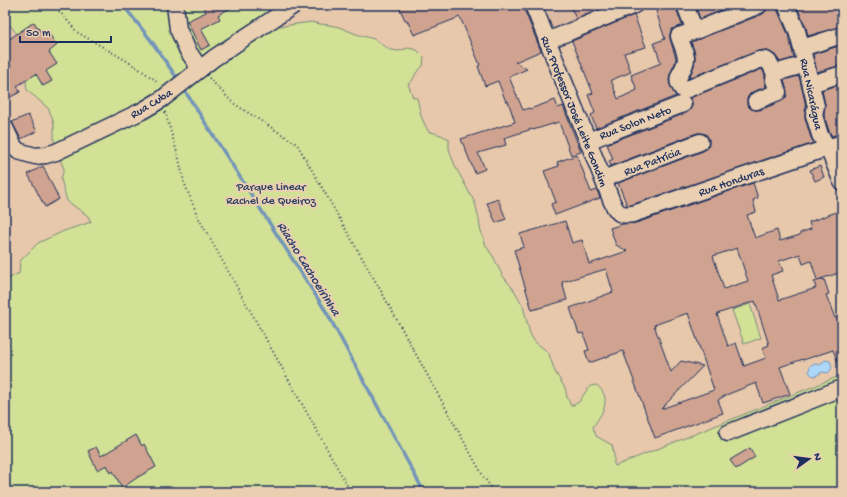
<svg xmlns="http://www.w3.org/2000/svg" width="847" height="497" font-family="'Gochi Hand',sans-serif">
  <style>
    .built { fill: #ddbaa2 }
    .green { fill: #d2e195; stroke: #76887a }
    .water { fill: #add7f8; stroke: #7394ba }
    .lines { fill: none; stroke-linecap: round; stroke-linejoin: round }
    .stream { stroke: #7394ba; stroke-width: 3.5 }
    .building { fill: #d0a390; stroke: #1b2f5e; fill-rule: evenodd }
    .minor-casing { stroke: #1b2f5e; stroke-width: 19 }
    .path { stroke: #1b2f5e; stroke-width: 2; stroke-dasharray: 1 3; stroke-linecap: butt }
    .minor { stroke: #eacfb1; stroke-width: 16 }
    .labels { text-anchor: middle; stroke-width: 4; stroke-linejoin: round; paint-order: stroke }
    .street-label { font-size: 12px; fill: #1b2f5e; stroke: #eacfb1 }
    .park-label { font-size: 12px; fill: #2d4164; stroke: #eacfb1 }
    .water-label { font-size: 13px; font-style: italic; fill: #2a406d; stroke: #eacfb1 }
  </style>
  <rect width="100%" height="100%" fill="#e8c8ab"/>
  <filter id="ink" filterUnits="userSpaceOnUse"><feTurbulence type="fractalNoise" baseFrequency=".025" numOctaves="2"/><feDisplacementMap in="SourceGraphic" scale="8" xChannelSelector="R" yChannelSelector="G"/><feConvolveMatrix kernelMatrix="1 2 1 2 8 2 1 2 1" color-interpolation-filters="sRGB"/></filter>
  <g filter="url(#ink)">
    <path class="built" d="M540,5h74l-64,27z"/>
    <g class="green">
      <path d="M5,5h280l-11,20 9,1 28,-4 9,2 9,1 10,2 17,7 18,5 16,11 9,1 9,-3 9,2 7,7 -1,9 -7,7 -4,8 -4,3 5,13 4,1 4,18 3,7 4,8 13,4 8,4v10l3,9 4,10 19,35 4,16 1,9 6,18 8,12 8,17 12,15 9,16 7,28 5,8 8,6 6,6 6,18 10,16 2,9 4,9 8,-4 5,-8 6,-8 7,-1c16,15 5,28 -4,42l3,9 16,9 2,9v10l1,2 227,-91v117h-837v-211l12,-7h2l1,-13 18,-18 26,-12 27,-9 -3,-6 -21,-15 -6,-22 3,-10 -10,-25v-19l-2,-8 -4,-9 -21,-18 -1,-9 4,-9 -4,-27 -21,-26z"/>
      <path d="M750,304l11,34 -17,6 -12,-34z"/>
    </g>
    <path class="water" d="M825,360l5,1 2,6 -2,4 -2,2 -6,-1 -6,4 -4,-1 -3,-3c1,-9 3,-9 11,-7z"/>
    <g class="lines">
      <g class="stream">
        <path d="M123,5l27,34 29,42"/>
        <path d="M183,88l144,225 97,179"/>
      </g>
    </g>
    <g class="building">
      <path d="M203,5h33l-18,10 2,4 -19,10 9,16 -9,5 -14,-29 19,-9z"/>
      <path d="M398,5h126v4l17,42 -26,11 12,7 -18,8 14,33 6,-2 1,1 25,-9 3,8 5,-2 18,46 -10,3 -12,-33 -26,8 -1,-1 -28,9 2,7 -28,8 7,16 -10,4 -14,-34 54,-17 -7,-21 -2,1 -8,-21 -13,5 -7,-20 2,-1 -20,-48 -46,18 -7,-15h-2z"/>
      <path d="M570,5h39l-33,14z"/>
      <path d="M654,5h22v3l6,17 -10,4 -2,5v5l6,19 -1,5 -5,11 -1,7 2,7 5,8 -80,32 -5,-13 4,-2 -7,-18 5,-2 -21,-52 62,-26 12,32 -22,6 7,19 -20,8 7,19 19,-9 -6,-15 30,-12 -7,-20 11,-4z"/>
      <path d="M695,5h24l1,2 7,-2h7l-34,14z"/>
      <path d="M768,5h9v4l11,25 6,24 -14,4 -5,-7 -5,-3 -6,-2 -6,1 -69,27 5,-12 1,-7v-6l-4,-11 72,-28 4,-4z"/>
      <path d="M796,5h46v21l-34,10 -2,-9z"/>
      <path d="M34,22l10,15 5,-3 8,11 -8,7 8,12 -11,7 6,10 -9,5 -7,-12 -19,12 3,6 -15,8v-30l6,-3 -6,-15v-10z"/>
      <path d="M842,45v20l-25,7 -4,-18z"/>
      <path d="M762,69l3,6v8l1,4 -14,5 -3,3 -2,4v6l4,4 4,1h5l22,-9 4,-3 1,-5 -3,-13 15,-4 7,30 -1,7v5l6,20 3,5 -183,62h-4l-9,-22 85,-32 5,-3 1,-4v-5l-3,-5 -5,-1h-4l-86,33 -2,-5 4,-2 -6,-15 79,-31 4,-3 2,-4v-5l-2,-3z"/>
      <path d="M842,84v48l-10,4 -3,-5 -5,-16 1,-11 -3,-14z"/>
      <path d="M28,115l9,16 -16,8 -9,-17z"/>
      <path d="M577,155l14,37 6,-2 3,8 -45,17 -4,-11 5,-2 -12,-31 15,-5 -2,-4z"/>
      <path d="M43,166l16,33 -14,8 -17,-33z"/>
      <path d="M820,166l4,11 -9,4 -5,-11z"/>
      <path d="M753,183l5,15 -5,2 3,12 -9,3 8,23 22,-8 3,11 20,-6v-2l11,-4 -2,-7 33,-12v62l-25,8 -6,-19 -8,3 -3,-10 -21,7 4,10 -12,4 8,25 37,-12 -2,-6 10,-3 5,15 -3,1 9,23 7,-2v56l-9,-22 -30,10v-1l-23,8 10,27 -27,9 -7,-20 -30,12 -8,5 5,13 -68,25 -32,-87 -34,12 -4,-12 4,-1 -6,-17 -4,1 -9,-26 43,-16 -7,-23 -44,13 5,18 -35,10 -18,-60 10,-3 -4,-13 45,-13 7,22 10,-3 7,24 38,-13 -11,-6 -6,-17 13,-4 13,-1zM737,248l11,33 -24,8 -11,-33zM755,301l14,44 -7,3 4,10 -22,8 -8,-23 -8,3 -11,-32zM688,313l26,77 -53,19 42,-43 -22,-5 -10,11 -17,-47z"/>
      <path d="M498,199l8,20 -10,4 -9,-20z"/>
      <path d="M136,435l6,11 2,-2 12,23 -18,10 -16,11 -9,-17 -2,2 -4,-8 -10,5 -9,-19 8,-4 5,9z"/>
      <path d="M750,448l5,9 -19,12 -6,-9z"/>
    </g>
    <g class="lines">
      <defs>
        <g id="minor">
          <path d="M175,5l3,24 10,22 12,18"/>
          <path d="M533,5l55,136 24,61c5,11 8,14 21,12l209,-71"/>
          <path d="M685,5l10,26"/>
          <path d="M759,5l-64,26 -16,5c2,7 6,14 7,22 0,14 -15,18 -3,32h2l74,-30c12,-2 11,6 16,13l31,-9"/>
          <path d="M786,5l11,26 6,22 13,53 -2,9 6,20 8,13 14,34"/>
          <path d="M547,41l87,-36"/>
          <path d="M802,48l40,-13"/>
          <path d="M811,84l31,-10"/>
          <path d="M756,101l22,-9 -4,-12 1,-7"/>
          <path d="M5,128l8,17 5,6 17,5 11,-1 10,-3 86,-41 20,-12 52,-41 80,-53"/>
          <path d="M588,141l95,-37"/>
          <path d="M603,179l97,-37"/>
          <path d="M728,433l114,-45"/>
        </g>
      </defs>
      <use href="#minor" class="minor-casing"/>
      <g class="path">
        <path d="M54,5l23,27 50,29 27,18 4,5"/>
        <path d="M209,78l24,25 64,41 84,147 101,183 12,18"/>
        <path d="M165,112l14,47 5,23 14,35 153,275"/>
      </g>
      <use href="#minor" class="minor"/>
    </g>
  </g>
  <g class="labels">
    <g class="street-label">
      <text transform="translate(812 94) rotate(78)" y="4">Rua Nicarágua</text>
      <text transform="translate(151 103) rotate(-31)" y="4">Rua Cuba</text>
      <text transform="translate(575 111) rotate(68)" y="4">Rua Professor José Leite Gondim</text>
      <text transform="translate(635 122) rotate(-21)" y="4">Rua Solon Neto</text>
      <text transform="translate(652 161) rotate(-21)" y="4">Rua Patrícia</text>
      <text transform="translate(731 181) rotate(-19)" y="4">Rua Honduras</text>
    </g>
    <g class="park-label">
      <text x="271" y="190">Parque Linear<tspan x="271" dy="14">Rachel de Queiroz</tspan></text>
    </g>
    <g class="water-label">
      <text transform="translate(310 268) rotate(58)" y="5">Riacho Cachoeirinha</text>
    </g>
  </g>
  <rect width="847" height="497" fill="none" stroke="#eacfb1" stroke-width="20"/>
  <rect x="10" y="10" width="827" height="477" fill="none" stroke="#1b2f5e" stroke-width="1.5" filter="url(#ink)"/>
  <g transform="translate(809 459) rotate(76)" stroke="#eacfb1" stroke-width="3" paint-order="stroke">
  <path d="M0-3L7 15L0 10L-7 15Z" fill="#1b2f5e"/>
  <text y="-6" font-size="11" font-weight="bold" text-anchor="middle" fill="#1b2f5e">N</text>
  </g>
  <path d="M20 36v6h91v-6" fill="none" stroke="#1b2f5e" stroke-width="2"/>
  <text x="26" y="36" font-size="12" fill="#1b2f5e" stroke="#eacfb1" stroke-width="3" paint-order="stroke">50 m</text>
</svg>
